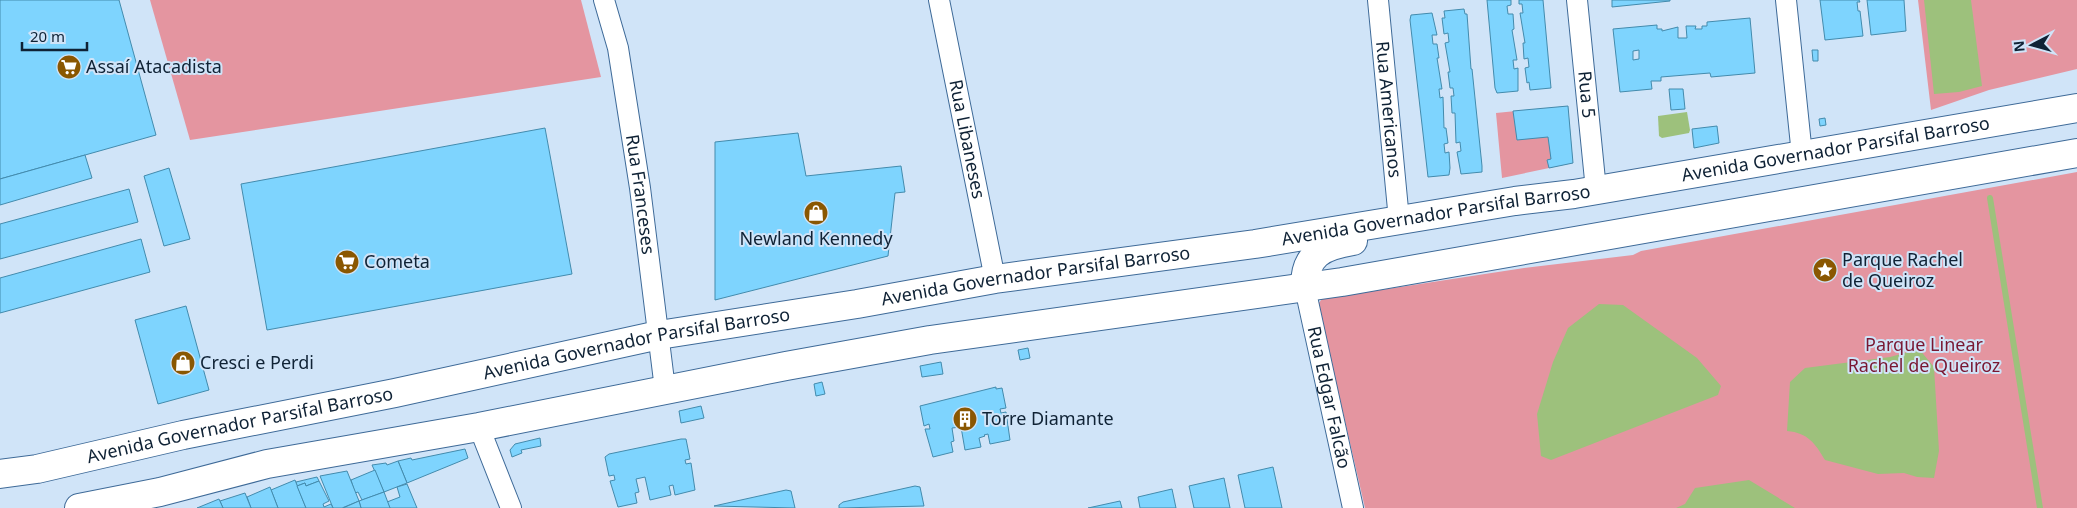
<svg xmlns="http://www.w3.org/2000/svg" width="2077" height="508" font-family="'Noto Sans',sans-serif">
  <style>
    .green { fill: #e495a0 }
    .water { fill: #9dc17c }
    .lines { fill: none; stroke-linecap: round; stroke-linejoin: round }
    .stream { stroke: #9dc17c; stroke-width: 6 }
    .building { fill: #7ed4fe; stroke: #438bad; fill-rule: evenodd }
    .minor-casing { stroke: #3e6a98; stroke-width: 22 }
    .primary-casing { stroke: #3e6a98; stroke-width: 30 }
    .minor { stroke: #fff; stroke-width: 20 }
    .primary { stroke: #fff; stroke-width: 28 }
    .labels { text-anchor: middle; stroke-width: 4; stroke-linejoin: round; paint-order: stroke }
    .poi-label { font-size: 18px; fill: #0f2235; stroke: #d0e4f8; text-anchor: start }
    .street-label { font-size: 18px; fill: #0f2235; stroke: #d0e4f8 }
    .park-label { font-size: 18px; fill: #791732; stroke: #d0e4f8 }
  </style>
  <rect width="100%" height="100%" fill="#d0e4f8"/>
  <g class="green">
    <path d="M150,0h431l20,77 -411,63z"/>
    <path d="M1918,0h159v69l-88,21 -58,20z"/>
    <path d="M1568,106l5,57 -71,15 -6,-65z"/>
    <path d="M2077,172v336h-712l-47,-204 4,-5 202,-31 109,-13 8,-4z"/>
  </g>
  <g class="water">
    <path d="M1924,0h47l11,86 -23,6 -25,2z"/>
    <path d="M1687,112l3,18 -1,3 -27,5 -3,-2 -1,-20z"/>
    <path d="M1599,304l24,1 74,53 24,28 -3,9 -167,65 -10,-4 -4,-42 16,-52 15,-34z"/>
    <path d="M1919,349l15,18 5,84 -5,27 -17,-1 -13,-4 -26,1 -53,-14c-10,-17 -17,-27 -38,-29l3,-49 15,-14 85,-11z"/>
    <path d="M1749,480l46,28h-119l9,-4 10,-16z"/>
  </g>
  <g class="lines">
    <path class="stream" d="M1990,198l50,310"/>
  </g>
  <g class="building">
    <path d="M0,0h119l37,135 -156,44z"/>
    <path d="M1487,0h24v5l-4,1 1,8h5l1,15 -2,1 5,30h-4l1,9 4,-1v23l-21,2 -2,-5z"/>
    <path d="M1519,0h24l8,88 -21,2 -1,-8 -2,1 -2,-15 4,-1 -1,-9 -4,1 -1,-16h2l-5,-30h3l-1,-9h-3z"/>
    <path d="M1612,0h58v1l-58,6z"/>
    <path d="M1820,0h39l1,2h-3l1,9h2l3,25 -38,4z"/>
    <path d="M1867,0h37l2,31 -35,4z"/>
    <path d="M1464,9l1,5h2l4,55h1l10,97v6l-21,2 -4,-22 4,-1 -1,-9 -4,1 -1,-30h-3l-1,-17h3l-1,-8h-3l-2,-16h2l-5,-29 4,-1 -1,-9 -4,1 -2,-16h3l-1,-7z"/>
    <path d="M1432,13l5,22h-5l1,9h4l2,14h-2l5,31h-3l1,9 3,-1 1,31h2l2,15 -4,1 1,9 4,-1 1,16 -1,7 -21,2 -18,-157 1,-5z"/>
    <path d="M1750,18l5,55 -44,4 -1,-4 -49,4v4h-10l1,8 -32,3 -7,-63 44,-4v4h5v2l16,-4v11h9l-1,-12h10l-1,3h7v-3h5v-4zM1639,50v9l-6,1v-9z"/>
    <path d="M1812,50h6v11h-5z"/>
    <path d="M1669,89h14l2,20 -14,1z"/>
    <path d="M1568,106l5,57 -24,5 -2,-8 4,-1 -3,-22 -31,3 -4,-29z"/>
    <path d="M1825,118l1,7 -6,1 -1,-7z"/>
    <path d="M1717,126l2,17 -25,5 -2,-19z"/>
    <path d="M545,128l27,146 -305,56 -26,-146z"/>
    <path d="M798,133l8,43 95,-10 4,26 -10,1 -7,63 -173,44v-158z"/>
    <path d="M85,155l7,23 -92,27v-26z"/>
    <path d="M169,168l21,71 -26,7 -20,-70z"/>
    <path d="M129,189l9,33 -138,37v-35z"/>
    <path d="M141,239l9,33 -150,41v-35z"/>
    <path d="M186,306l23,84 -51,14 -23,-84z"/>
    <path d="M1028,348l2,10 -10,2 -2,-10z"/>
    <path d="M941,362l2,12 -21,3 -2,-11z"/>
    <path d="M822,382l3,12 -9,2 -2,-12z"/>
    <path d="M996,387v2l6,-1 4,20 -6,1 1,4 5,-1 4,28 -20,4 -2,-10 -4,1 1,1 -6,2 2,9 -16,3 -4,-23 -9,1 2,13 -3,1 2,10 -20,5 -8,-28h5l-1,-5 -5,2 -4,-20z"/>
    <path d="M701,406l3,12 -23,5 -2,-12z"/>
    <path d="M540,438l1,8 -20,4 1,3 -10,4 -2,-7 5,-6z"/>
    <path d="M681,439h5l4,20 -5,1 1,4 5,-1 4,27 -20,5 -2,-10 -4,1 2,9 -21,5 -5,-23 -9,2 3,13 -4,1 2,10 -19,4 -8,-26 5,-1 -1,-5 -5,1 -4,-19 4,-3z"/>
    <path d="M465,449l3,9 -61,25 -9,-22 13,-3 1,2z"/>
    <path d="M398,461l9,22 -23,9 -12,-27 14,-2 1,2z"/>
    <path d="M1273,467l9,41h-37l-7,-33z"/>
    <path d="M375,470l9,22 -22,8 -4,-8 -3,1 -4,-13z"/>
    <path d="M347,471l12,30 -17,7h-9l-13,-32z"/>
    <path d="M317,477l2,4 -13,5 -1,-3 -8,3 -1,-4z"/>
    <path d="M1224,478l6,30h-36l-5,-22z"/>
    <path d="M295,480l11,28h-28l-7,-18z"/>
    <path d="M319,481l10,20 -6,3 1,3 7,-3 2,4h-27l-9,-22 8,-3 1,3z"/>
    <path d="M407,484l10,24h-27l-3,-6 13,-5 -3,-10z"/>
    <path d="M915,486l5,1 4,19 -85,2v-3l4,-3z"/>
    <path d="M270,487l8,21h-27l-4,-11z"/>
    <path d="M1172,489l4,19h-36l-2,-11z"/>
    <path d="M786,490l5,1 4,17 -81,-2z"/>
    <path d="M384,492l6,16h-29l-2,-7z"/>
    <path d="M245,493l6,15h-28l-3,-7z"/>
    <path d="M219,499l4,9h-26z"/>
    <path d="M359,501l2,7h-18z"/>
    <path d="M1120,501l2,7h-34z"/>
  </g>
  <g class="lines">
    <defs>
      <g id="minor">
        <path id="s1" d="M604,0l14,48 22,140 25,201"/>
        <path id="s2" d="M939,0l56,279"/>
        <path id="s3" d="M1378,0l21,220"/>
        <path id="s4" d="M1577,0l19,190"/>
        <path d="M1786,0l16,155"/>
        <path id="s5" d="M1305,288l48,220"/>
        <path d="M479,427l32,81"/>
      </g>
      <g id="primary">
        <path d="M1305,288c-1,-34 18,-42 48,-47"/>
        <path id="s6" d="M0,474l37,-5 146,-34 212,-42 264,-58 198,-31 138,-25 260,-35 260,-43 59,-7 503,-86"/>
        <path d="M79,508l81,-16 107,-28 212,-37 307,-61 144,-26 412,-58 735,-129"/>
      </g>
    </defs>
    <use href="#minor" class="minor-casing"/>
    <use href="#primary" class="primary-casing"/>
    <use href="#minor" class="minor"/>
    <use href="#primary" class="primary"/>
  </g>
  <defs>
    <symbol id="supermarket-disc" viewBox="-11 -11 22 22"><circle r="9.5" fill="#8a5701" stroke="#d0e4f8"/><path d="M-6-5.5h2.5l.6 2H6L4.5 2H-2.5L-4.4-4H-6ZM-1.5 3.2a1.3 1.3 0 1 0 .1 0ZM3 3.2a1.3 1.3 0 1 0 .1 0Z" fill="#fff"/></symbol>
    <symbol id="shop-disc" viewBox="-11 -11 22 22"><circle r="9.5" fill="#8a5701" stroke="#d0e4f8"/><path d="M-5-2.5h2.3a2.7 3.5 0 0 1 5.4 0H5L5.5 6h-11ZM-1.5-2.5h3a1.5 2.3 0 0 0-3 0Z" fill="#fff"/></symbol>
    <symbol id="sight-disc" viewBox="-11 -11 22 22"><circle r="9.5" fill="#8a5701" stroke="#d0e4f8"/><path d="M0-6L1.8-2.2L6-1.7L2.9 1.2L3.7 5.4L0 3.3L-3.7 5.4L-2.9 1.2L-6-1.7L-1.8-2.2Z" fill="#fff"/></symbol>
    <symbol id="building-disc" viewBox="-11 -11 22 22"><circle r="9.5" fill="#8a5701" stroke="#d0e4f8"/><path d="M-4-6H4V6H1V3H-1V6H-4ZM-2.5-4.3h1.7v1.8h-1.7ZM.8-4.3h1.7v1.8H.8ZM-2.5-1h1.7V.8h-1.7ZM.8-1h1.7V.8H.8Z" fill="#fff"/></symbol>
  </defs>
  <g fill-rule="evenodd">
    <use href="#supermarket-disc" x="55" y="53" width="28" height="28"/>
    <use href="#shop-disc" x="802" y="199" width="28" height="28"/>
    <use href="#supermarket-disc" x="333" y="248" width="28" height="28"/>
    <use href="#sight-disc" x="1811" y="256" width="28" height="28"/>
    <use href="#shop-disc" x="169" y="349" width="28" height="28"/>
    <use href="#building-disc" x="951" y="405" width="28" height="28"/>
  </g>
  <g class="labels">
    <g class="poi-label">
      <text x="86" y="73">Assaí Atacadista</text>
      <text x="816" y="245" text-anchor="middle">Newland Kennedy</text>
      <text x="1842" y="266">Parque Rachel<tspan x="1842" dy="21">de Queiroz</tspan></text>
      <text x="364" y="268">Cometa</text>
      <text x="200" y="369">Cresci e Perdi</text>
      <text x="982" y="425">Torre Diamante</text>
    </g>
    <g class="street-label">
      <text dy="6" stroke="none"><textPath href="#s4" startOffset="95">Rua 5</textPath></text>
      <text dy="6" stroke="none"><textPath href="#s3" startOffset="110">Rua Americanos</textPath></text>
      <text dy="6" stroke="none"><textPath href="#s2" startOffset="142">Rua Libaneses</textPath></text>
      <text dy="6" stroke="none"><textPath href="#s6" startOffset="1865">Avenida Governador Parsifal Barroso</textPath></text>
      <text dy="6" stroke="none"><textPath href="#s1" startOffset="198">Rua Franceses</textPath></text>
      <text dy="6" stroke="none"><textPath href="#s6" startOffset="1460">Avenida Governador Parsifal Barroso</textPath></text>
      <text dy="6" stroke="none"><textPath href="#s6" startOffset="1055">Avenida Governador Parsifal Barroso</textPath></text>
      <text dy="6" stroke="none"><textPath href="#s6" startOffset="650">Avenida Governador Parsifal Barroso</textPath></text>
      <text dy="6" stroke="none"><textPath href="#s5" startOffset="112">Rua Edgar Falcão</textPath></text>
      <text dy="6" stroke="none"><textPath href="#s6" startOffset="245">Avenida Governador Parsifal Barroso</textPath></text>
    </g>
    <g class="park-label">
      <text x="1924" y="351">Parque Linear<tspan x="1924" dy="21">Rachel de Queiroz</tspan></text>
    </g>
  </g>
  <g transform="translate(2032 45) rotate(264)" stroke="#d0e4f8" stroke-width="4" paint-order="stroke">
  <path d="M0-4L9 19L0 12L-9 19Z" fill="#0f2235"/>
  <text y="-8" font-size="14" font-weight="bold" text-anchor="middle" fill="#0f2235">N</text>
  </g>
  <path d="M22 42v8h65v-8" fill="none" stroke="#0f2235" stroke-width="2.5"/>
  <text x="30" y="42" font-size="15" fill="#0f2235" stroke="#d0e4f8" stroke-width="4" paint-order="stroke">20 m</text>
</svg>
